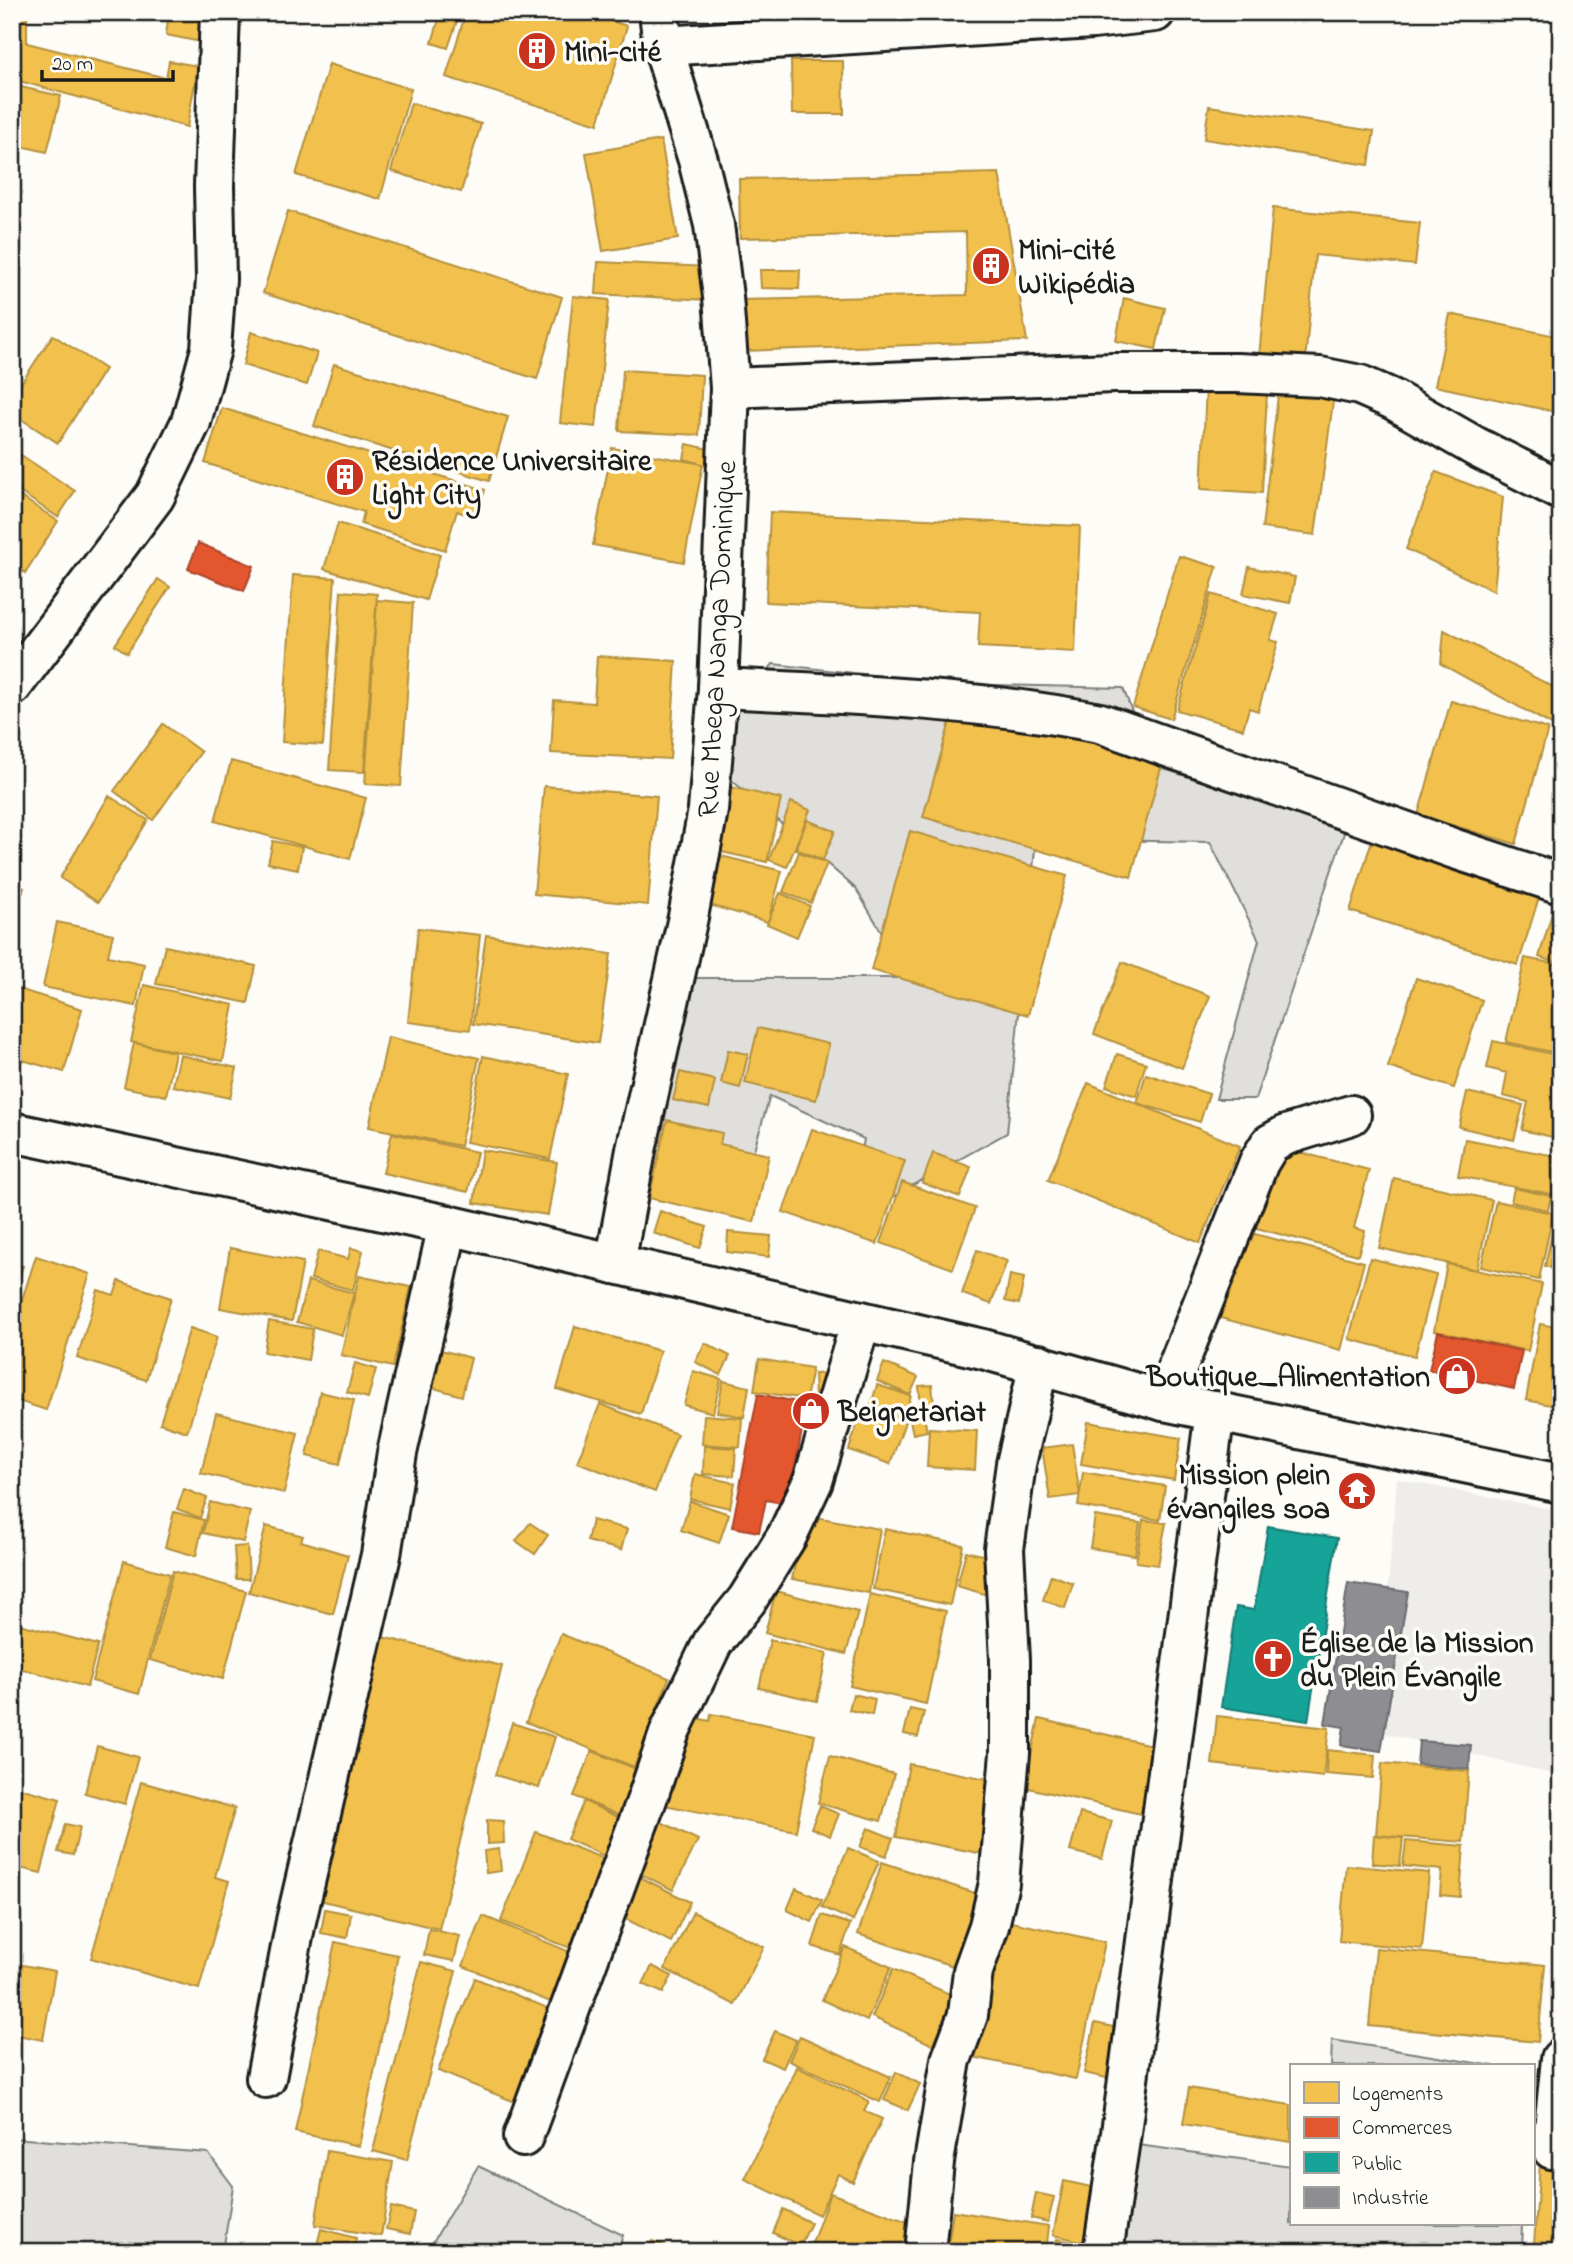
<svg xmlns="http://www.w3.org/2000/svg" width="1573" height="2264" font-family="'Indie Flower',sans-serif">
  <style>
    .built { fill: #eeede9 }
    .green { fill: #e0dfdb; stroke: #7e7e7c; stroke-width: 2 }
    .homes { fill: #f2c14e; stroke: #b2903f; stroke-width: 2 }
    .shops { fill: #e4572e; stroke: #a84529; stroke-width: 2 }
    .public { fill: #17a398; stroke: #187a73; stroke-width: 2 }
    .industry { fill: #8d8d92; stroke: #6b6b6f; stroke-width: 2 }
    .lines { fill: none; stroke-linecap: round; stroke-linejoin: round }
    .street-casing { stroke: #1c1c1c; stroke-width: 44 }
    .secondary-casing { stroke: #1c1c1c; stroke-width: 44 }
    .street { stroke: #fdfcf7; stroke-width: 38 }
    .secondary { stroke: #fdfcf7; stroke-width: 38 }
    .labels { text-anchor: middle; stroke-width: 7; stroke-linejoin: round; paint-order: stroke }
    .poi-label { font-size: 30px; font-weight: bold; fill: #1c1c1c; stroke: #fdfcf7; text-anchor: start }
    .street-label { font-size: 30px; fill: #1c1c1c; stroke: #fdfcf7 }
  </style>
  <rect width="100%" height="100%" fill="#fdfcf7"/>
  <filter id="ink" filterUnits="userSpaceOnUse"><feTurbulence type="fractalNoise" baseFrequency=".0143" numOctaves="2"/><feDisplacementMap in="SourceGraphic" scale="14" xChannelSelector="R" yChannelSelector="G"/><feConvolveMatrix kernelMatrix="1 2 1 2 8 2 1 2 1" color-interpolation-filters="sRGB"/></filter>
  <g filter="url(#ink)">
    <path class="built" d="M1397,1479l164,32v265l-185,-45z"/>
    <g class="green">
      <path d="M773,664l180,20 170,4 30,78 194,58 -92,275h-39l43,-159 -49,-98 -174,-3 -29,294 -105,58 -54,38 16,-90 -94,-43 -33,110 -52,-3 -37,-95 29,-130h232l-53,-89 -136,-119 12,-52z"/>
      <path d="M1332,2040l162,26h-163z"/>
      <path d="M12,2138l196,15 25,33 -10,66h-211z"/>
      <path d="M1116,2142l175,24v58h231l-1,28h-418z"/>
      <path d="M478,2166l145,69 -5,17h-191z"/>
    </g>
    <g class="homes">
      <path d="M12,12h15v31l139,35 3,-17 29,5 -11,61 -175,-48z"/>
      <path d="M169,12h35l-3,30 -35,-7z"/>
      <path d="M441,12h19l-12,36 -16,-5z"/>
      <path d="M466,12h117l44,14 -29,98 -152,-47z"/>
      <path d="M791,61h52l1,53h-52z"/>
      <path d="M329,64l82,25 -31,110 -84,-24z"/>
      <path d="M16,86l45,10 -14,56 -35,-8v-42z"/>
      <path d="M411,103l70,21 -20,68 -70,-21z"/>
      <path d="M1209,106l165,25 -5,34 -165,-26z"/>
      <path d="M661,140l17,99 -75,12 -17,-98z"/>
      <path d="M999,173l28,168 -284,10 -2,-51 226,-5 -1,-63 -226,6 -1,-59z"/>
      <path d="M1273,208l147,15 -5,42 -100,-10 -10,107 -46,-5z"/>
      <path d="M288,211l274,86 -25,82 -274,-86z"/>
      <path d="M598,262l111,5 -1,33 -112,-6z"/>
      <path d="M760,270h40l-1,19 -38,-1z"/>
      <path d="M573,296l36,4 -13,127 -36,-4z"/>
      <path d="M1124,298l41,10 -9,41 -40,-8z"/>
      <path d="M1450,314l111,23v76l-126,-27z"/>
      <path d="M251,332l66,21 -10,32 -64,-20z"/>
      <path d="M53,335l52,34 -47,74 -46,-30v-16z"/>
      <path d="M334,364l174,53 -19,64 -175,-55z"/>
      <path d="M623,370l79,5 -3,60 -80,-4z"/>
      <path d="M1279,387l55,7 -19,141 -53,-7z"/>
      <path d="M1206,388l61,4 -5,101 -61,-4z"/>
      <path d="M222,408l263,82 -9,28 -19,-7 -12,39 -84,-26 3,-12 -159,-49z"/>
      <path d="M687,444l26,6 -3,16 -26,-7z"/>
      <path d="M612,448l91,16 -19,98 -91,-17z"/>
      <path d="M12,449l63,42 -17,26 -46,-30z"/>
      <path d="M1436,472l67,25 -9,94 -88,-42z"/>
      <path d="M12,491l46,30 -33,52 -13,-9z"/>
      <path d="M770,512l310,14 -5,126 -97,-5 2,-35 -214,-10z"/>
      <path d="M338,523l102,32 -14,45 -102,-31z"/>
      <path d="M1179,556l38,11 -46,152 -38,-12z"/>
      <path d="M1249,567l46,10 -5,26 -47,-9z"/>
      <path d="M293,575l42,3 -12,167 -41,-3z"/>
      <path d="M158,579l12,8 -43,66 -12,-8z"/>
      <path d="M341,591l36,3 -13,178 -35,-2z"/>
      <path d="M1211,594l67,20 -8,26 8,2 -20,69 -9,-3 -6,21 -66,-19z"/>
      <path d="M377,600l36,3 -12,183 -36,-2z"/>
      <path d="M1444,630l117,61v39l-120,-66z"/>
      <path d="M597,656l79,5 -6,98 -119,-6 3,-53 40,3z"/>
      <path d="M960,687l207,59 -36,131 -208,-60z"/>
      <path d="M1451,701l97,28 -32,115 -98,-29z"/>
      <path d="M163,724l38,28 -48,68 -39,-29z"/>
      <path d="M231,761l135,37 -16,61 -135,-38z"/>
      <path d="M544,786l113,10 -9,109 -114,-11z"/>
      <path d="M731,787l50,12 -14,63 -50,-11z"/>
      <path d="M109,796l39,24 -50,82 -38,-24z"/>
      <path d="M791,802l19,8 -23,57 -18,-7z"/>
      <path d="M807,820l28,11 -12,29 -27,-11z"/>
      <path d="M910,831l157,45 -39,139 -157,-45z"/>
      <path d="M1372,840l168,54 -22,71 -168,-54z"/>
      <path d="M273,841l29,6 -4,22 -30,-6z"/>
      <path d="M799,852l28,11 -16,40 -28,-11z"/>
      <path d="M721,856l61,15 -14,51 -62,-18z"/>
      <path d="M12,884l12,4 -11,31h-1z"/>
      <path d="M780,893l30,13 -13,31 -30,-13z"/>
      <path d="M1556,900l5,1v63l-22,-7z"/>
      <path d="M57,922l56,12 -5,22 36,8 -8,42 -93,-19z"/>
      <path d="M12,923l6,2 -6,20z"/>
      <path d="M418,928l62,7 -10,95 -62,-8z"/>
      <path d="M486,935l125,19 -13,89 -125,-19z"/>
      <path d="M165,946l91,20 -8,37 -92,-19z"/>
      <path d="M1525,958l36,7v89l-55,-12z"/>
      <path d="M1122,962l88,34 -28,72 -88,-34z"/>
      <path d="M1416,978l66,22 -28,88 -66,-21z"/>
      <path d="M144,985l90,20 -11,56 -92,-19z"/>
      <path d="M12,987l70,22 -18,63 -52,-15z"/>
      <path d="M758,1028l71,16 -13,56 -71,-17z"/>
      <path d="M388,1037l91,21 -19,88 -91,-19z"/>
      <path d="M1493,1041l68,15v83l-39,-9 6,-28 -25,-6 4,-23 -20,-5z"/>
      <path d="M134,1043l41,9 -9,44 -42,-9z"/>
      <path d="M728,1050l20,4 -8,34 -19,-5z"/>
      <path d="M1117,1054l29,9 -10,33 -30,-10z"/>
      <path d="M180,1055l57,13 -7,30 -57,-12z"/>
      <path d="M483,1056l85,18 -18,85 -84,-17z"/>
      <path d="M680,1072l35,8 -6,28 -36,-8z"/>
      <path d="M1146,1074l63,20 -9,28 -63,-19z"/>
      <path d="M1088,1083l152,63 -40,97 -152,-63z"/>
      <path d="M1467,1092l56,13 -9,35 -55,-13z"/>
      <path d="M667,1120l55,13 -2,11 49,11 -15,67 -105,-24z"/>
      <path d="M812,1129l93,32 -28,83 -94,-32z"/>
      <path d="M392,1133l85,19 -9,40 -85,-19z"/>
      <path d="M1465,1139l96,18v39l-103,-20z"/>
      <path d="M1275,1146l94,24 -15,58 11,3 -7,24 -105,-28z"/>
      <path d="M482,1150l75,12 -9,53 -74,-12z"/>
      <path d="M933,1153l38,14 -11,30 -38,-14z"/>
      <path d="M1394,1178l98,22 -15,70 -98,-22z"/>
      <path d="M902,1182l73,26 -22,61 -72,-26z"/>
      <path d="M1514,1188l37,8 -3,14 -37,-8z"/>
      <path d="M1559,1200h2v101l-7,-2 6,-29 -15,-4z"/>
      <path d="M1496,1201l57,12 -14,67 -58,-13z"/>
      <path d="M660,1211l47,16 -7,21 -47,-15z"/>
      <path d="M1239,1230l125,32 -23,88 -124,-33z"/>
      <path d="M728,1232l43,4 -2,21 -42,-5z"/>
      <path d="M230,1248l73,14 -11,59 -72,-13z"/>
      <path d="M351,1248l12,3 -10,39 -42,-11 7,-28 30,8z"/>
      <path d="M977,1250l30,11 -16,43 -29,-10z"/>
      <path d="M36,1256l54,18 -44,136 -34,-11v-68z"/>
      <path d="M1370,1258l66,17 -21,81 -66,-17z"/>
      <path d="M12,1263l11,3 -11,32z"/>
      <path d="M1447,1264l95,20 -14,67 -94,-20z"/>
      <path d="M1010,1275l14,3 -5,26 -14,-3z"/>
      <path d="M359,1276l52,11 -18,80 -52,-12z"/>
      <path d="M119,1281l52,17 -25,82 -69,-22 21,-68 16,5z"/>
      <path d="M308,1281l46,12 -12,42 -45,-13z"/>
      <path d="M269,1321l44,8 -5,31 -44,-8z"/>
      <path d="M1540,1324l21,4v79l-35,-7z"/>
      <path d="M575,1326l85,25 -19,63 -84,-25z"/>
      <path d="M190,1328l27,9 -30,95 -27,-9z"/>
      <path d="M705,1343l25,13 -9,19 -26,-13z"/>
      <path d="M437,1349l34,9 -9,38 -35,-10z"/>
      <path d="M759,1359l53,9 -6,31 -52,-8z"/>
      <path d="M355,1363l21,6 -8,29 -21,-6z"/>
      <path d="M884,1363l34,14 -8,18 -33,-14z"/>
      <path d="M693,1371l28,8 -8,34 -29,-8z"/>
      <path d="M831,1373l1,25h-17l-1,-24z"/>
      <path d="M723,1381l26,6 -5,30 -27,-5z"/>
      <path d="M877,1385l34,11 -8,23 -33,-11z"/>
      <path d="M932,1385l2,20 -13,2 -2,-21z"/>
      <path d="M320,1392l34,8 -14,64 -33,-8z"/>
      <path d="M600,1404l77,30 -22,58 -78,-30z"/>
      <path d="M862,1408l43,14 -15,42 -41,-14z"/>
      <path d="M922,1408l5,23 -14,3 -5,-23z"/>
      <path d="M216,1413l82,20 -14,60 -83,-20z"/>
      <path d="M704,1415l38,3 -2,29 -38,-3z"/>
      <path d="M1088,1422l93,16 -7,42 -93,-16z"/>
      <path d="M929,1428l48,3 -2,39 -48,-3z"/>
      <path d="M1072,1444l8,51 -30,4 -8,-51z"/>
      <path d="M704,1446l32,2 -2,28 -31,-2z"/>
      <path d="M1083,1472l82,14 -5,34 -82,-14z"/>
      <path d="M695,1474l40,9 -5,25 -40,-9z"/>
      <path d="M184,1489l23,9 -7,20 -23,-9z"/>
      <path d="M690,1501l39,13 -10,29 -38,-13z"/>
      <path d="M210,1502l40,10 -7,30 -40,-9z"/>
      <path d="M174,1512l30,8 -8,36 -31,-9z"/>
      <path d="M805,1515l75,14 -11,64 -77,-14z"/>
      <path d="M1095,1516l45,7 -5,32 -45,-7z"/>
      <path d="M592,1520l35,9 -6,21 -34,-9z"/>
      <path d="M1143,1520l23,3 -8,42 -22,-3z"/>
      <path d="M530,1523l18,12 -13,19 -19,-13z"/>
      <path d="M266,1526l37,10 -2,5 47,14 -15,59 -84,-22z"/>
      <path d="M885,1529l78,16 -13,60 -77,-16z"/>
      <path d="M247,1546l2,33h-13l-2,-32z"/>
      <path d="M966,1551l31,8 -9,36 -31,-9z"/>
      <path d="M124,1561l46,13 -31,120 -47,-13z"/>
      <path d="M173,1571l73,20 -23,88 -73,-19z"/>
      <path d="M1051,1575l22,8 -8,25 -22,-8z"/>
      <path d="M776,1591l82,21 -12,42 -81,-21z"/>
      <path d="M870,1594l76,17 -20,93 -76,-18z"/>
      <path d="M12,1622l86,23 -11,42 -75,-21z"/>
      <path d="M561,1634l108,44 -35,89 -108,-45z"/>
      <path d="M382,1637l120,29 -63,263 -120,-29z"/>
      <path d="M770,1640l57,13 -10,48 -58,-13z"/>
      <path d="M853,1694l22,5 -3,16 -23,-5z"/>
      <path d="M910,1709l14,3 -6,25 -14,-3z"/>
      <path d="M711,1714l104,20 -19,97 -132,-26 17,-90 29,6z"/>
      <path d="M1217,1716l112,12 -6,49 -111,-13z"/>
      <path d="M1039,1719l117,27 -15,68 -117,-27z"/>
      <path d="M512,1723l43,14 -16,51 -44,-13z"/>
      <path d="M97,1746l41,11 -13,47 -40,-11z"/>
      <path d="M1327,1750l48,5 -2,23 -47,-4z"/>
      <path d="M592,1751l54,22 -18,46 -54,-23z"/>
      <path d="M830,1756l64,18 -13,47 -63,-18z"/>
      <path d="M1382,1763l87,8 -6,71 -87,-7z"/>
      <path d="M909,1764l94,18 -14,73 -93,-18z"/>
      <path d="M141,1782l94,26 -20,69 14,4 -30,108 -108,-31z"/>
      <path d="M12,1786l48,13 -19,74 -29,-7z"/>
      <path d="M584,1801l45,21 -16,38 -46,-21z"/>
      <path d="M820,1806l19,8 -9,22 -19,-8z"/>
      <path d="M1080,1813l32,8 -10,38 -32,-8z"/>
      <path d="M487,1820l16,1 1,22 -17,1z"/>
      <path d="M657,1820l41,20 -25,50 -40,-20z"/>
      <path d="M65,1824l15,3 -7,28 -15,-3z"/>
      <path d="M868,1828l25,10 -7,18 -26,-9z"/>
      <path d="M536,1832l71,28 -34,89 -72,-28z"/>
      <path d="M1374,1835l29,3 -3,28 -28,-3z"/>
      <path d="M1406,1841l58,5 -4,51 -20,-2 2,-25 -39,-4z"/>
      <path d="M848,1848l31,13 -26,60 -31,-14z"/>
      <path d="M499,1849l2,22 -15,2 -2,-22z"/>
      <path d="M882,1862l104,35 -24,72 -104,-35z"/>
      <path d="M1346,1865l83,8 -7,76 -83,-8z"/>
      <path d="M638,1876l52,26 -19,40 -53,-27z"/>
      <path d="M796,1888l26,12 -10,22 -25,-12z"/>
      <path d="M325,1909l26,5 -4,24 -26,-5z"/>
      <path d="M693,1912l71,35 -29,58 -70,-36z"/>
      <path d="M822,1915l28,9 -10,31 -28,-9z"/>
      <path d="M483,1916l92,38 -20,50 -92,-38z"/>
      <path d="M997,1919l108,23 -29,137 -108,-23z"/>
      <path d="M429,1929l31,7 -6,25 -30,-6z"/>
      <path d="M335,1942l63,13 -39,191 -64,-14z"/>
      <path d="M845,1947l46,20 -24,54 -45,-21z"/>
      <path d="M1376,1948l169,17 -7,77 -169,-16z"/>
      <path d="M421,1962l35,9 -49,189 -34,-9z"/>
      <path d="M12,1963l43,8 -12,69 -31,-6z"/>
      <path d="M652,1966l20,10 -9,17 -20,-9z"/>
      <path d="M893,1969l61,27 -21,49 -61,-28z"/>
      <path d="M475,1978l87,36 -37,92 -87,-35z"/>
      <path d="M1095,2023l23,5 -11,50 -23,-5z"/>
      <path d="M775,2031l21,9 -13,28 -21,-9z"/>
      <path d="M800,2036l91,41 -11,25 -91,-41z"/>
      <path d="M797,2067l72,34 -5,10 18,8 -29,63 -15,-8 -19,41 -74,-36z"/>
      <path d="M896,2072l24,12 -12,26 -24,-10z"/>
      <path d="M1189,2088l102,17v37l-108,-18z"/>
      <path d="M327,2151l66,11 -12,74 -66,-11z"/>
      <path d="M1540,2163l21,2v81l-27,-2z"/>
      <path d="M1064,2181l41,9 -12,54 -40,-9z"/>
      <path d="M830,2193l86,32 -10,27h-97z"/>
      <path d="M1036,2193l18,4 -6,25 -17,-4z"/>
      <path d="M391,2207l23,5 -4,22 -24,-5z"/>
      <path d="M783,2209l28,14 -11,23 -27,-13z"/>
      <path d="M953,2211l96,15 -3,26h-99z"/>
      <path d="M321,2229l35,9 -3,14 -36,-7z"/>
      <path d="M1057,2239l38,8 -1,5h-40z"/>
      <path d="M652,2241l26,11h-30z"/>
    </g>
    <g class="shops">
      <path d="M198,543l56,23 -10,25 -56,-22z"/>
      <path d="M1438,1332l84,19 -8,38 -85,-19z"/>
      <path d="M758,1394l49,10 -19,100 -22,-4 -7,32 -27,-5z"/>
    </g>
    <path class="public" d="M1268,1526l69,12 -29,183 -87,-14 15,-100 18,3z"/>
    <g class="industry">
      <path d="M1348,1583l60,9 -27,159 -40,-6 3,-18 -19,-3z"/>
      <path d="M1419,1741l52,4 -2,24 -52,-5z"/>
    </g>
    <g class="lines">
      <defs>
        <g id="street">
          <path d="M663,46l430,-27 62,-7"/>
          <path d="M730,388l383,-15h124l83,4 40,8 32,14 84,48 85,43"/>
          <path d="M12,686l143,-190 36,-74 20,-73 5,-70 -2,-93 6,-174"/>
          <path d="M718,688c128,6 256,10 382,35l355,126 106,35"/>
          <path d="M615,1264l21,-114 52,-233 20,-107 10,-122 12,-300 -7,-91 -9,-72 -16,-65 -35,-114 -4,-34"/>
          <path d="M1164,1401l95,-239 11,-18 16,-9 65,-20"/>
          <path d="M266,2078l30,-157 85,-366 16,-102 51,-228"/>
          <path d="M523,2137l124,-338 23,-68 43,-89 34,-42 40,-64 26,-55 48,-160"/>
          <path d="M1552,2149l9,-90"/>
          <path d="M925,2252l9,-90 17,-102 17,-45 5,-44 16,-45 10,-43 11,-130v-93l-6,-111 12,-85 23,-100"/>
          <path d="M1103,2252l18,-119 94,-722"/>
        </g>
        <path id="secondary" d="M12,1132l436,93 413,96 122,28 181,52 397,82"/>
      </defs>
      <use href="#street" class="street-casing"/>
      <use href="#secondary" class="secondary-casing"/>
      <use href="#street" class="street"/>
      <use href="#secondary" class="secondary"/>
    </g>
  </g>
  <defs>
    <symbol id="building-disc" viewBox="-11 -11 22 22"><circle r="9.5" fill="#c8321e" stroke="#fdfcf7"/><path d="M-4-6H4V6H1V3H-1V6H-4ZM-2.5-4.3h1.7v1.8h-1.7ZM.8-4.3h1.7v1.8H.8ZM-2.5-1h1.7V.8h-1.7ZM.8-1h1.7V.8H.8Z" fill="#fff"/></symbol>
    <symbol id="shop-disc" viewBox="-11 -11 22 22"><circle r="9.5" fill="#c8321e" stroke="#fdfcf7"/><path d="M-5-2.5h2.3a2.7 3.5 0 0 1 5.4 0H5L5.5 6h-11ZM-1.5-2.5h3a1.5 2.3 0 0 0-3 0Z" fill="#fff"/></symbol>
    <symbol id="temple-disc" viewBox="-11 -11 22 22"><circle r="9.5" fill="#c8321e" stroke="#fdfcf7"/><path d="M0-6L5-2H3V0L6.5 2.5H4V6H1.5V3h-3V6H-4V2.5H-6.5L-3 0V-2H-5Z" fill="#fff"/></symbol>
    <symbol id="church-disc" viewBox="-11 -11 22 22"><circle r="9.5" fill="#c8321e" stroke="#fdfcf7"/><path d="M-1.2-6h2.4v3.5h3.3v2.4h-3.3V6h-2.4V-.1h-3.3v-2.4h3.3Z" fill="#fff"/></symbol>
  </defs>
  <g fill-rule="evenodd">
    <use href="#building-disc" x="515" y="29" width="44" height="44"/>
    <use href="#building-disc" x="969" y="244" width="44" height="44"/>
    <use href="#building-disc" x="323" y="455" width="44" height="44"/>
    <use href="#shop-disc" x="1435" y="1354" width="44" height="44"/>
    <use href="#shop-disc" x="789" y="1389" width="44" height="44"/>
    <use href="#temple-disc" x="1335" y="1469" width="44" height="44"/>
    <use href="#church-disc" x="1251" y="1637" width="44" height="44"/>
  </g>
  <g class="labels">
    <g class="poi-label">
      <text x="564" y="61">Mini-cité</text>
      <text x="1018" y="259">Mini-cité<tspan x="1018" dy="34">Wikipédia</tspan></text>
      <text x="372" y="470">Résidence Universitaire<tspan x="372" dy="34">Light City</tspan></text>
      <text x="1430" y="1386" text-anchor="end">Boutique_Alimentation</text>
      <text x="838" y="1421">Beignetariat</text>
      <text x="1330" y="1484" text-anchor="end">Mission plein<tspan x="1330" dy="34">évangiles soa</tspan></text>
      <text x="1300" y="1652">Église de la Mission<tspan x="1300" dy="34">du Plein Évangile</tspan></text>
    </g>
    <g class="street-label">
      <text transform="translate(716 639) rotate(-87)" y="10">Rue Mbega Nanga Dominique</text>
    </g>
  </g>
  <rect width="1573" height="2264" fill="none" stroke="#fdfcf7" stroke-width="42"/>
  <rect x="21" y="21" width="1531" height="2222" fill="none" stroke="#1c1c1c" stroke-width="2.5" filter="url(#ink)"/>
  <rect x="1290" y="2064" width="245" height="161" fill="#fdfcf7" stroke="#a3a29f" stroke-width="2"/>
  <rect x="1304" y="2082" width="35" height="21" fill="#f2c14e" stroke="#a3a29f" stroke-width="2"/>
  <text x="1352" y="2100" font-size="21" fill="#1c1c1c">Logements</text>
  <rect x="1304" y="2117" width="35" height="21" fill="#e4572e" stroke="#a3a29f" stroke-width="2"/>
  <text x="1352" y="2134" font-size="21" fill="#1c1c1c">Commerces</text>
  <rect x="1304" y="2152" width="35" height="21" fill="#17a398" stroke="#a3a29f" stroke-width="2"/>
  <text x="1352" y="2170" font-size="21" fill="#1c1c1c">Public</text>
  <rect x="1304" y="2187" width="35" height="21" fill="#8d8d92" stroke="#a3a29f" stroke-width="2"/>
  <text x="1352" y="2204" font-size="21" fill="#1c1c1c">Industrie</text>
  <path d="M42 70v10h131v-10" fill="none" stroke="#1c1c1c" stroke-width="3.5"/>
  <text x="52" y="70" font-size="21" fill="#1c1c1c" stroke="#fdfcf7" stroke-width="5" paint-order="stroke">20 m</text>
</svg>
